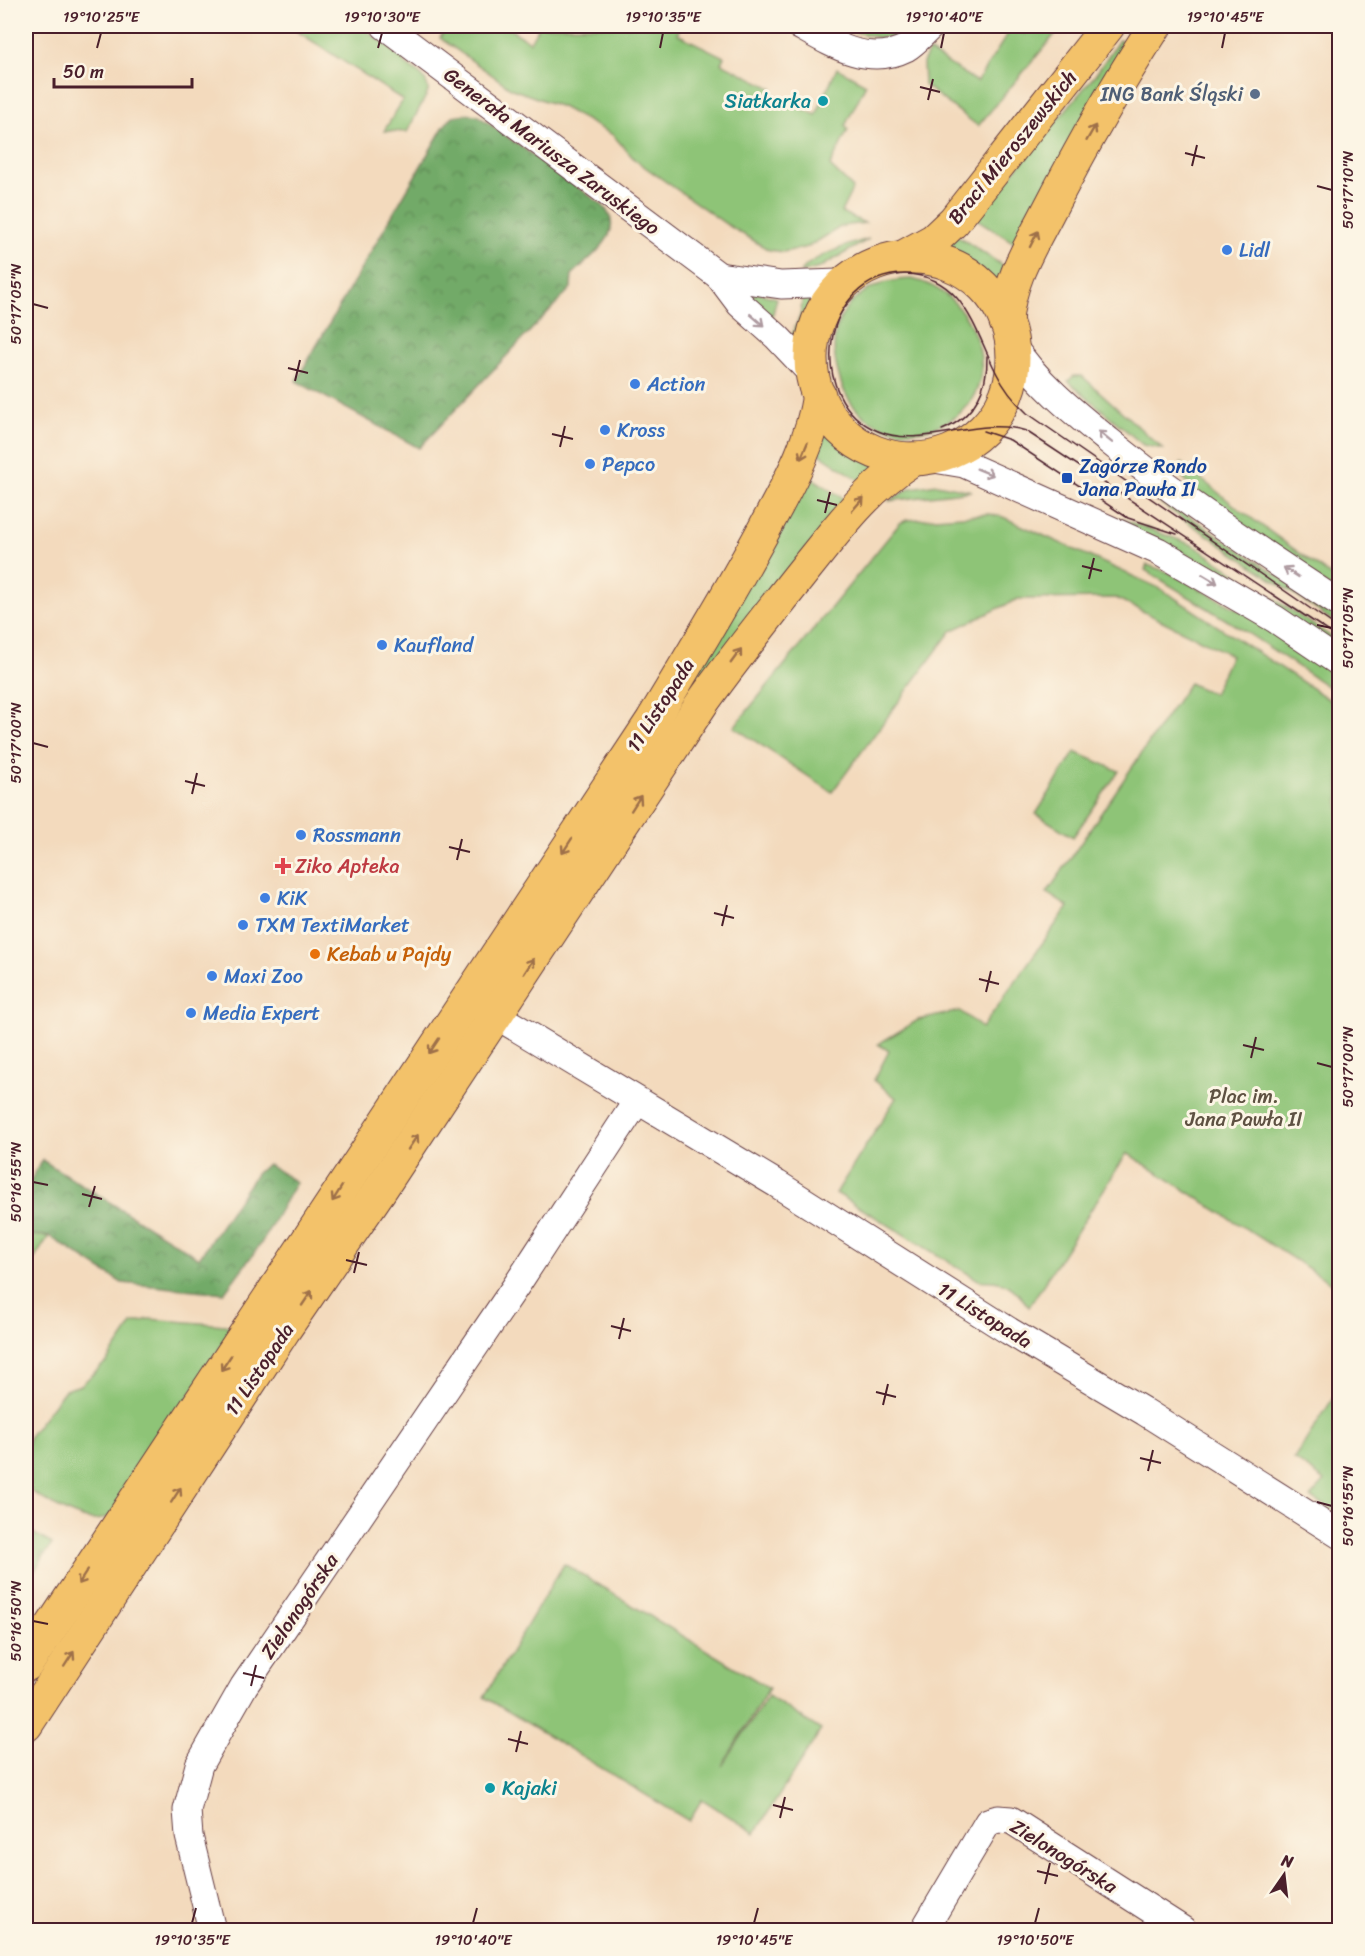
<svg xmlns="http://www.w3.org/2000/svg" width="1365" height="1956" font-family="Sriracha,sans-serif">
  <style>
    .green { fill: #8ec477; stroke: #6c7251; stroke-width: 1.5 }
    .forest { fill: url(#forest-crowns); stroke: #5e644a; stroke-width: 1.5 }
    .cemetery { fill: url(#cemetery-stones); stroke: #6c7251; stroke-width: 1.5 }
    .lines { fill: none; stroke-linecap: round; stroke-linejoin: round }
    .minor-casing { stroke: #633b41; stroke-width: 29 }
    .major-casing { stroke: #633b41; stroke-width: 35 }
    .minor { stroke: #fff; stroke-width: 27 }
    .major { stroke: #f3c26a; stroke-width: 33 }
    .tram { stroke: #4a1f2b; stroke-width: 1.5 }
    .oneway { stroke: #9e704a }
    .oneway2 { stroke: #ae9aa0 }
    .ticks { fill: none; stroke: #4a1f2b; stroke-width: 2 }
    .service-dot { fill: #5c6f8a; stroke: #fcf5e5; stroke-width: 2 }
    .culture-dot { fill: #0f9aa8; stroke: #fcf5e5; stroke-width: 2 }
    .shop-dot { fill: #3f7fe0; stroke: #fcf5e5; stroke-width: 2 }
    .transit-dot { fill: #1a4fb4; stroke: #fcf5e5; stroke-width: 2 }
    .health-dot { fill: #e0444e; stroke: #fcf5e5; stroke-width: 2 }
    .food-dot { fill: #e8710a; stroke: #fcf5e5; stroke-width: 2 }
    .labels { text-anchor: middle; stroke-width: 6; stroke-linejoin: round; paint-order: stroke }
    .service-label { font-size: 20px; fill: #4e5e75; stroke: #fcf5e5; text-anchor: end }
    .culture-label { font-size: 20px; fill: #0d838f; stroke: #fcf5e5; text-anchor: end }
    .street-label { font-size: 20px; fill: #4a1f2b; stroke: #fcf5e5 }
    .shop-label { font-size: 20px; fill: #366cbe; stroke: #fcf5e5; text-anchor: start }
    .transit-label { font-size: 20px; fill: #164399; stroke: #fcf5e5; text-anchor: start }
    .health-label { font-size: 20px; fill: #be3a42; stroke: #fcf5e5; text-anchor: start }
    .food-label { font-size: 20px; fill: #c56008; stroke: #fcf5e5; text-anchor: start }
    .park-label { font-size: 20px; fill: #5e5142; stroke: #fcf5e5 }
    .neatline { fill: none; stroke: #4a1f2b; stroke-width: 2 }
    .ticks-label { font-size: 15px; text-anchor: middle; fill: #4a1f2b }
  </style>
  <defs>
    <pattern id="forest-crowns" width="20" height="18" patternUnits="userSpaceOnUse" patternTransform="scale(1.5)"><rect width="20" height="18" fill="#72aa68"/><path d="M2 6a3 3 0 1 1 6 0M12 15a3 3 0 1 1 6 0" fill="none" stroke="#608a56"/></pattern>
    <pattern id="cemetery-stones" width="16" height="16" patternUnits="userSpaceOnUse" patternTransform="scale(1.5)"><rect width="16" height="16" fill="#8ec477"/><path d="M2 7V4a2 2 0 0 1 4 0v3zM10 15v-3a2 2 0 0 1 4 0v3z" fill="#769f62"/></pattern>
  </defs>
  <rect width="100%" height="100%" fill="#fcf5e5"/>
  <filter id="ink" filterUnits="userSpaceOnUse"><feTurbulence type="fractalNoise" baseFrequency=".0167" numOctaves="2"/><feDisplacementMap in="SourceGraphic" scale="12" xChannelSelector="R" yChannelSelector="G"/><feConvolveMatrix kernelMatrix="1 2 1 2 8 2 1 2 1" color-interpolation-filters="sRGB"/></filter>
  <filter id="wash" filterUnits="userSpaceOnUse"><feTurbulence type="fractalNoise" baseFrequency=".008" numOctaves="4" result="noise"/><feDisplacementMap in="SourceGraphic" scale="24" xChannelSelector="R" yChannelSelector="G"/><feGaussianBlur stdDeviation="1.35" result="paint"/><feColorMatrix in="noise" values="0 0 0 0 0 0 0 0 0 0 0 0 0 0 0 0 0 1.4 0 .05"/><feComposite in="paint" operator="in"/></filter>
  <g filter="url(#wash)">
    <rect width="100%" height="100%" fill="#f3dabd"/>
    <g class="green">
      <path d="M289,26h71l46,33 -2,4c11,8 25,14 24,29l-21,40 -23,-1 19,-31z"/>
      <path d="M447,26h58l25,16 9,-16h142l-4,8 47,23 -3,6 51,25 -2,5 46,22 21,-47 29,16 -21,42 3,4 -18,36 23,22 -12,24 24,11 -23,3 -34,21 -25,5 -14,-2 -43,-26 -91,-64 -22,-25 -51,-28 -50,-18 -72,-51z"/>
      <path d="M834,26h84l-10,10 -29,2z"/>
      <path d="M1038,26h24l-84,100 -54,-41 -1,-22 6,-12 48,31 35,-55 12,7z"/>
      <path d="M1119,40l9,5 -109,201 -44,-28 121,-144z"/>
      <path d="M956,235l52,34 -11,18c-16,-17 -32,-29 -55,-36z"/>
      <path d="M869,239l-50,29 -18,5c3,-14 54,-31 68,-34z"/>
      <path d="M912,279c31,7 50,26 62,54 42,99 -110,140 -135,43 -5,-16 -7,-32 -2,-49 11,-33 43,-48 75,-48z"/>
      <path d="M746,290l31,8 -5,19z"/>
      <path d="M811,296v5l-13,40 -7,-5 9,-20 3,-19z"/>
      <path d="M1074,376h8l81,73 -20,-4 -75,-64z"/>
      <path d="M827,431l22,20 29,13 -16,18 -45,-30z"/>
      <path d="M1181,463l58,46 100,73v13l-144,-104c-9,-9 -17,-15 -14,-28z"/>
      <path d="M806,474l41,27 -255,338z"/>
      <path d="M937,484l35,7 -84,10 23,-13z"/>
      <path d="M1144,486l195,130v9l-198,-135z"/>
      <path d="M990,514l13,3 158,72 178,117v582l-212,-135 -98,154c-15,-20 -23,-28 -49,-26l-144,-88 60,-95 -22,-18 15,-29 -11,-7 40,-24 42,-9 22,17 86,-121 -21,-14 142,-210 24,11 18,-39 -115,-57 -98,1 -67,32 -119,161 -98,-65 166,-204 7,-3z"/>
      <path d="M1122,519l71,26 146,97v9l-119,-80 -100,-48z"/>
      <path d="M1147,565l21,7 82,44 89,60v18l-93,-62 -101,-62z"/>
      <path d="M1075,752l44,19 -46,66 -37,-23z"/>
      <path d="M26,1235l23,1 -23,36z"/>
      <path d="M149,1319l76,6 8,3 -119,186c-5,2 -13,6 -18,6 -17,1 -58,-22 -70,-33v-42l5,-11 34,-44 16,-5 26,-24 25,-37z"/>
      <path d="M1339,1389v123l-29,-14 15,-17 -31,-22z"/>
      <path d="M564,1564l205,124 -47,78 46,-70 53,34 -66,103 -53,-34 -13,22 -205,-124z"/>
    </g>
    <g class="forest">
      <path d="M466,114l11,1 124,89c29,27 -9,51 -29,71l-1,13 -152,160 -123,-67 148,-255 9,-10z"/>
      <path d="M42,1160l157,98 57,-84 11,-10 29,18 -36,63 -36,48 -102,-10 -73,-47 -23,-1v-46z"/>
    </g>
    <path class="cemetery" d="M26,1529l26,15 -26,39z"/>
  </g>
  <g filter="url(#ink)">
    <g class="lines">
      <defs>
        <g id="minor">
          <path d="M385,26l334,250 21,28 37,33 37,39"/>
          <path d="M800,26c32,18 68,41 106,22 9,-5 18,-16 25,-22"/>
          <path d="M719,276l62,9 58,-2"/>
          <path d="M1010,342c26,40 62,69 99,99 74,60 152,111 231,163"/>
          <path d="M928,458l36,6 194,87 117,68 65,44"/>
          <path d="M477,1004l300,180 232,147 136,81 195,123"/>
          <path d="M212,1930l-23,-94 -2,-26 12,-45 45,-79 274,-403 119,-182"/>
          <path d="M924,1930l64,-108 10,-3 13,1 172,110"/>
        </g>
        <g id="major">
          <path d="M905,256l29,-16 20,-19 154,-195"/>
          <circle cx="912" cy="358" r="101"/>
          <path d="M1006,322c2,-40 24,-75 42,-110 33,-64 68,-126 107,-186"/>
          <path d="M26,1665l626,-944c40,-66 80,-131 116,-199 22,-41 44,-80 51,-127"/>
          <path d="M26,1725l258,-395 96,-140 322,-487c33,-46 68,-90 103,-134 33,-41 63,-82 108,-110"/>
        </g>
      </defs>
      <use href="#minor" class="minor-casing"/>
      <use href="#major" class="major-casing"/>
      <use href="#minor" class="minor"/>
      <use href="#major" class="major"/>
      <g class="tram">
        <path d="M942,430c32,-13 46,-41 45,-74"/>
        <path d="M983,431l27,9 118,78 49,16"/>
        <path d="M1340,629l-313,-216c-12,-11 -23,-25 -30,-39 -22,-42 -33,-99 -92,-100 -85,0 -101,127 -27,157 44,19 101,-16 148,0l314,208"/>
      </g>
    </g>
    <defs><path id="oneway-shaft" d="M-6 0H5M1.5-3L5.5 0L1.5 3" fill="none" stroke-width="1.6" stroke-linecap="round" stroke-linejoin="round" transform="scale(1.5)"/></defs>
    <g class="oneway">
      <use href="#oneway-shaft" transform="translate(1091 133) rotate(-60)"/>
      <use href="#oneway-shaft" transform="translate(1034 239) rotate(-63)"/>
      <use href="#oneway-shaft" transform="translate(804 451) rotate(113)"/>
      <use href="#oneway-shaft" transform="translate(858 504) rotate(-49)"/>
      <use href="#oneway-shaft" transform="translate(736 656) rotate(-54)"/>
      <use href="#oneway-shaft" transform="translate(636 803) rotate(-57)"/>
      <use href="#oneway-shaft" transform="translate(567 846) rotate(123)"/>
      <use href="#oneway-shaft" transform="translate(529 966) rotate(-57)"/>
      <use href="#oneway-shaft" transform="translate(434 1046) rotate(124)"/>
      <use href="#oneway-shaft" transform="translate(413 1142) rotate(-56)"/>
      <use href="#oneway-shaft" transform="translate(337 1194) rotate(122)"/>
      <use href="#oneway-shaft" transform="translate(307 1298) rotate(-56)"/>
      <use href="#oneway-shaft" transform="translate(226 1363) rotate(124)"/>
      <use href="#oneway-shaft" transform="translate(176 1495) rotate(-57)"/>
      <use href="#oneway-shaft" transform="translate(83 1577) rotate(123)"/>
      <use href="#oneway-shaft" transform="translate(69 1659) rotate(-57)"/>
    </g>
    <g class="oneway2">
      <use href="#oneway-shaft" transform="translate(757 320) rotate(41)"/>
      <use href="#oneway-shaft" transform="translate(1105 437) rotate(-141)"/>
      <use href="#oneway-shaft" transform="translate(985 472) rotate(22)"/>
      <use href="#oneway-shaft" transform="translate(1291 572) rotate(-147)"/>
      <use href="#oneway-shaft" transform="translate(1210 579) rotate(31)"/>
    </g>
  </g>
  <path class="ticks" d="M97,48l4,-15M378,48l4,-15M660,48l3,-15M941,48l3,-15M1222,48l3,-15M920,87l20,5M928,100l5,-21M1185,153l20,5M1192,166l5,-21M1317,186l15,4M33,304l15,4M288,368l20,5M295,381l5,-21M552,434l21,5M560,447l5,-21M817,500l20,5M825,513l5,-21M1082,566l20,5M1089,579l5,-21M1317,625l15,3M33,743l15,4M185,781l20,5M192,794l5,-21M449,847l21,5M457,860l5,-21M714,913l20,5M722,926l5,-21M979,979l20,5M986,992l5,-21M1243,1045l21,5M1251,1058l5,-21M1317,1063l15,4M33,1182l15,3M82,1194l20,5M89,1207l6,-21M346,1260l21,5M354,1273l5,-21M611,1326l20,5M619,1339l5,-21M876,1392l20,5M883,1405l5,-21M1140,1458l21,5M1148,1471l5,-21M1317,1502l15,4M33,1621l15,3M243,1673l21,5M251,1686l5,-21M508,1739l20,5M516,1752l5,-21M773,1805l20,5M780,1818l5,-21M1037,1871l21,5M1045,1884l5,-21M192,1923l4,-15M473,1923l4,-15M754,1923l4,-15M1035,1923l4,-15"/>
  <circle class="service-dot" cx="1255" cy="94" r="6"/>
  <g class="culture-dot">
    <circle cx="823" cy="101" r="6"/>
    <circle cx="490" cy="1788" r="6"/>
  </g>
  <g class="shop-dot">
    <circle cx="1227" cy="250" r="6"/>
    <circle cx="635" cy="384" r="6"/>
    <circle cx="605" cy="430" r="6"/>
    <circle cx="590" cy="464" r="6"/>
    <circle cx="382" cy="645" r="6"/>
    <circle cx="301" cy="835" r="6"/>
    <circle cx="265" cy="898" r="6"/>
    <circle cx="243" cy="925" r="6"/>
    <circle cx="212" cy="976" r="6"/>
    <circle cx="191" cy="1013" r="6"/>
  </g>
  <rect class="transit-dot" x="1061" y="472" width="12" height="12" rx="3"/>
  <path class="health-dot" d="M280 857h6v6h6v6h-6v6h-6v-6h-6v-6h6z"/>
  <circle class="food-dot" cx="315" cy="954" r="6"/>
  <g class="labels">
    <g class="service-label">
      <text x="1243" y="101">ING Bank Śląski</text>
    </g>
    <g class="culture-label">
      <text x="811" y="108">Siatkarka</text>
      <text x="502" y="1795" text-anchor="start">Kajaki</text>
    </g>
    <g class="street-label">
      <text transform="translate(1012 147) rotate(-51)" y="7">Braci Mieroszewskich</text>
      <text transform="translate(552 151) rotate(37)" y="7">Generała Mariusza Zaruskiego</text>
      <text transform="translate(660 705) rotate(-57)" y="7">11 Listopada</text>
      <text transform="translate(985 1315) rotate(32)" y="7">11 Listopada</text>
      <text transform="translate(259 1369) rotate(-56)" y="7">11 Listopada</text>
      <text transform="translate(299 1606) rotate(-56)" y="7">Zielonogórska</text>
      <text transform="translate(1064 1856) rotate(32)" y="7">Zielonogórska</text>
    </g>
    <g class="shop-label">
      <text x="1239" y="257">Lidl</text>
      <text x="647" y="391">Action</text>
      <text x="617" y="437">Kross</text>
      <text x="602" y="471">Pepco</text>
      <text x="394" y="652">Kaufland</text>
      <text x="313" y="842">Rossmann</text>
      <text x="277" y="905">KiK</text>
      <text x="255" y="932">TXM TextiMarket</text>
      <text x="224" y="983">Maxi Zoo</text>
      <text x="203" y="1020">Media Expert</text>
    </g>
    <g class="transit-label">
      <text x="1079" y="473">Zagórze Rondo<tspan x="1079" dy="23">Jana Pawła II</tspan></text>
    </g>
    <g class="health-label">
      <text x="295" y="873">Ziko Apteka</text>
    </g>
    <g class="food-label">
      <text x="327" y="961">Kebab u Pajdy</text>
    </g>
    <g class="park-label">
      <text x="1244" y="1103">Plac im.<tspan x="1244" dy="23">Jana Pawła II</tspan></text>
    </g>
  </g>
  <rect width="1365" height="1956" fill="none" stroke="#fcf5e5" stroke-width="66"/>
  <g transform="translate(1284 1875) rotate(14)" stroke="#fcf5e5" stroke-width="4.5" paint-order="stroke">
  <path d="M0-4.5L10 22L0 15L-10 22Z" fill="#4a1f2b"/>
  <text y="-9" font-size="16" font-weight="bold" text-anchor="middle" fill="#4a1f2b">N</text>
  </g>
  <path d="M54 78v9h138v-9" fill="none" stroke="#4a1f2b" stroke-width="3"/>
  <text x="63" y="78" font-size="18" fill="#4a1f2b" stroke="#fcf5e5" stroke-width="4.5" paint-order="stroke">50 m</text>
  <rect x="33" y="33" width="1299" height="1890" class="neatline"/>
  <g class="ticks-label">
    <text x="101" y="22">19°10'25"E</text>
    <text x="382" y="22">19°10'30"E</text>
    <text x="663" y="22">19°10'35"E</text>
    <text x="944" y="22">19°10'40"E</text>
    <text x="1225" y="22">19°10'45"E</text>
    <text transform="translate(1348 190) rotate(-90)" y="5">50°17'10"N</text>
    <text transform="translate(16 304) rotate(-90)" y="5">50°17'05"N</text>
    <text transform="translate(1348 628) rotate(-90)" y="5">50°17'05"N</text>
    <text transform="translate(16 743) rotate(-90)" y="5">50°17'00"N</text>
    <text transform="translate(1348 1067) rotate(-90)" y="5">50°17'00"N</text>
    <text transform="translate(16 1182) rotate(-90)" y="5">50°16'55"N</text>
    <text transform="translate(1348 1506) rotate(-90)" y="5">50°16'55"N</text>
    <text transform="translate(16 1621) rotate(-90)" y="5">50°16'50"N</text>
    <text x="192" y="1945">19°10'35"E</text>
    <text x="473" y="1945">19°10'40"E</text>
    <text x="754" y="1945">19°10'45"E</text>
    <text x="1035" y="1945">19°10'50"E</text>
  </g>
</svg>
